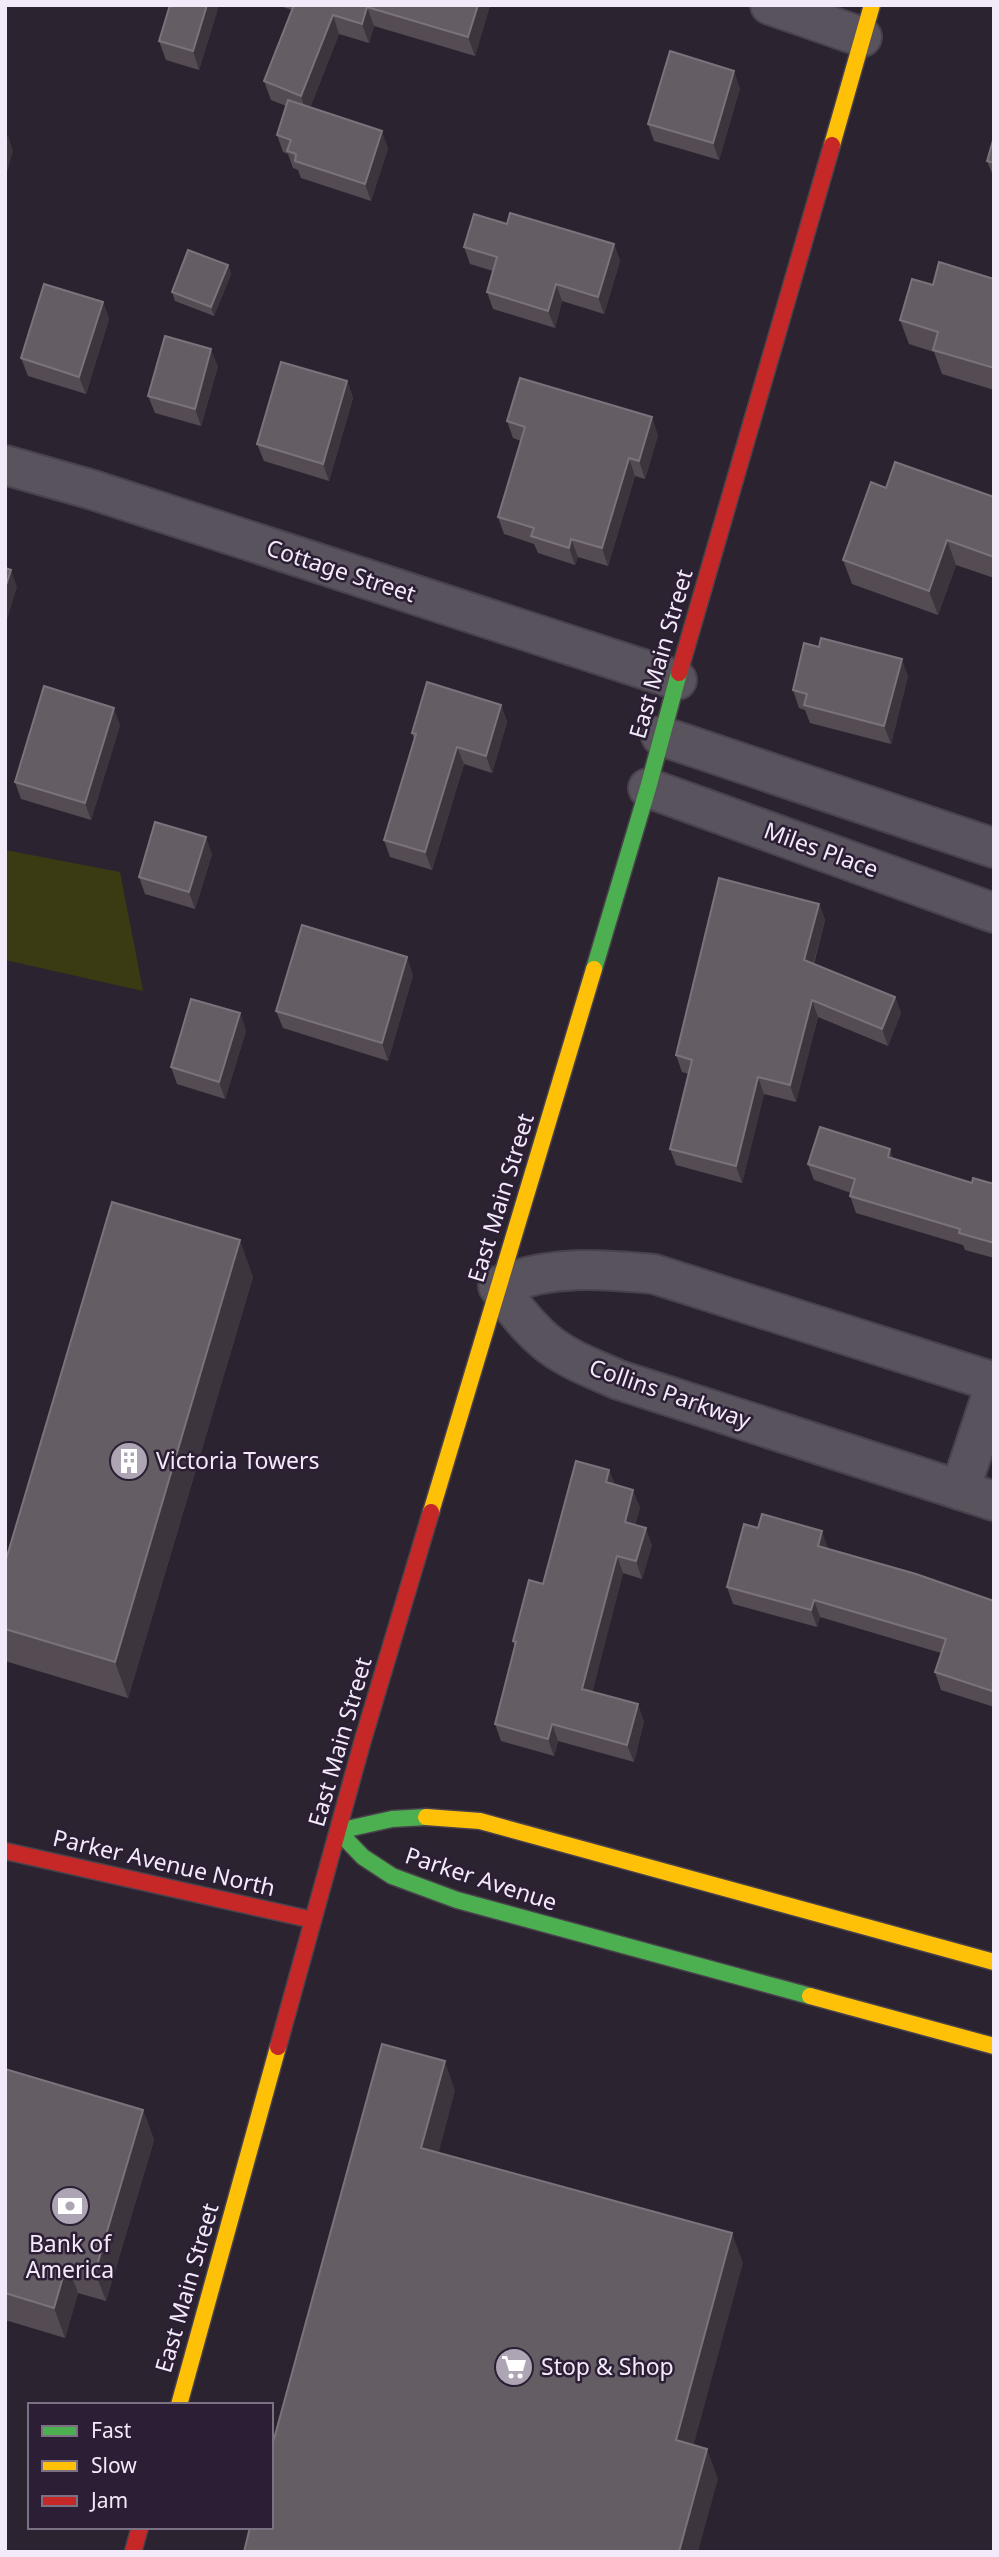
<svg xmlns="http://www.w3.org/2000/svg" width="999" height="2557" font-family="'Noto Sans',sans-serif">
  <style>
    .green { fill: #3b3b13 }
    .lines { fill: none; stroke-linecap: round; stroke-linejoin: round }
    .street-casing { stroke: #49424c; stroke-width: 42 }
    .fast-casing { stroke: #49424c; stroke-width: 19 }
    .slow-casing { stroke: #49424c; stroke-width: 19 }
    .jam-casing { stroke: #49424c; stroke-width: 19 }
    .street { stroke: #58535c; stroke-width: 38 }
    .fast { stroke: #4caf50; stroke-width: 16 }
    .slow { stroke: #ffc107; stroke-width: 16 }
    .jam { stroke: #c62828; stroke-width: 16 }
    .wall { fill: #544c52 }
    .shaded-wall { fill: #3c353d }
    .building { fill: #655d64; stroke: #7b737b; stroke-width: 2 }
    .labels { text-anchor: middle; stroke-width: 5; stroke-linejoin: round; paint-order: stroke }
    .street-label { font-size: 23px; fill: #f3eaf9; stroke: #2c1f35 }
    .poi-label { font-size: 23px; fill: #f3eaf9; stroke: #2c1f35; text-anchor: start }
  </style>
  <rect width="100%" height="100%" fill="#2b2430"/>
  <path class="green" d="M5,850l115,22 23,119 -138,-31z"/>
  <g class="lines">
    <defs>
      <g id="street">
        <path d="M770,5l92,32"/>
        <path d="M5,465l88,25 584,190"/>
        <path d="M661,736l333,112"/>
        <path d="M648,788l346,125"/>
        <path d="M994,1382l-340,-108c-56,-5 -102,-9 -156,12 14,20 28,39 47,55 21,18 49,28 74,39l375,121"/>
        <path d="M960,1490l34,-102"/>
      </g>
      <g id="fast">
        <path d="M594,969l54,-181 31,-115"/>
        <path d="M426,1817l-34,2 -54,12 25,26 29,19 65,24 353,96"/>
      </g>
      <g id="slow">
        <path d="M832,145l40,-140"/>
        <path d="M431,1512l163,-543"/>
        <path d="M426,1817l54,4 514,141"/>
        <path d="M810,1996l184,50"/>
        <path d="M179,2405l99,-358"/>
      </g>
      <g id="jam">
        <path d="M679,673l153,-528"/>
        <path d="M5,1851l308,69"/>
        <path d="M278,2047l84,-304 69,-231"/>
        <path d="M133,2552l7,-25"/>
      </g>
    </defs>
    <use href="#street" class="street-casing"/>
    <use href="#fast" class="fast-casing"/>
    <use href="#slow" class="slow-casing"/>
    <use href="#jam" class="jam-casing"/>
    <use href="#street" class="street"/>
    <use href="#fast" class="fast"/>
    <use href="#slow" class="slow"/>
    <use href="#jam" class="jam"/>
  </g>
  <g class="wall">
    <path d="M219,5l-20,65 -33,-10 -7,-19z"/>
    <path d="M277,5h213l-15,51 -101,-30 -5,17 -30,-9 -29,74 78,40 -17,53 -70,-23 -3,-8 -5,-2 -5,-14 -5,-2 -6,-17 9,-29 -15,-6 -7,-19 28,-71z"/>
    <path d="M740,88l-21,72 -65,-19 -6,-17z"/>
    <path d="M994,137v41l-7,-17z"/>
    <path d="M507,224l107,20 6,17 -16,53 -42,-13 -7,27 -62,-19 -6,-17 6,-21 -23,-7 -6,-17z"/>
    <path d="M228,265l3,9 -17,42 -39,-15 -3,-9z"/>
    <path d="M994,279v111l-52,-16 -8,-22 -25,-8 -9,-24 33,-35z"/>
    <path d="M103,302l6,17 -23,75 -58,-18 -7,-18z"/>
    <path d="M218,366l-17,60 -46,-13 -7,-17z"/>
    <path d="M347,381l6,17 -24,83 -65,-20 -7,-17z"/>
    <path d="M507,421l151,14 -13,44 -10,-3 -27,90 -30,-9 -3,8 -37,-12 -4,-9 -30,-10 -6,-17 23,-76 -8,-3z"/>
    <path d="M886,488l108,9v81l-38,-13 -18,50 -86,-31 -9,-24z"/>
    <path d="M908,676l-17,68 -81,-21 -5,-13 -6,-2 -6,-18z"/>
    <path d="M501,705l6,17 -15,51 -28,-9 -32,106 -42,-13 -6,-17 30,-101 -2,-6z"/>
    <path d="M120,725l-29,95 -70,-21 -6,-17z"/>
    <path d="M212,854l-17,55 -50,-15 -6,-17z"/>
    <path d="M819,904l6,16 -11,44 81,33 6,16 -13,33 -70,-29 -22,85 -32,-8 -22,89 -66,-18 -6,-16 19,-75 -7,-2 -6,-17z"/>
    <path d="M413,975l-25,86 -105,-33 -7,-17z"/>
    <path d="M240,1013l6,18 -21,68 -48,-15 -6,-17z"/>
    <path d="M894,1159l78,24 22,1v74l-29,-8 -2,-5 -107,-32 -6,-17 1,-3 -37,-13 -6,-16z"/>
    <path d="M253,1277l-125,421 -123,-37v-98z"/>
    <path d="M609,1470l6,15 25,22 -5,18 17,20 -10,34 -19,-6 -31,119 52,29 -10,41 -76,-21 -4,15 -53,-15 -6,-17 20,-77 -2,-6z"/>
    <path d="M828,1549l166,52v106l-53,-17 -6,-18 6,-19 -121,-36 -3,10 -84,-23 -6,-17z"/>
    <path d="M5,2069l138,41 11,30 -48,161 -28,-8 -13,45 -60,-18z"/>
  </g>
  <g class="shaded-wall">
    <path d="M207,5h12l-20,65 -6,-19z"/>
    <path d="M478,5h12l-15,51 -7,-19z"/>
    <path d="M367,7l7,19 -5,17 -7,-19z"/>
    <path d="M333,15l6,19 -32,81 -6,-19z"/>
    <path d="M734,71l6,17 -21,72 -6,-17z"/>
    <path d="M382,131l6,17 -17,53 -6,-17z"/>
    <path d="M8,135l5,16 -8,28v-35z"/>
    <path d="M614,244l6,17 -16,53 -6,-17z"/>
    <path d="M228,265l3,9 -17,42 -3,-9z"/>
    <path d="M556,284l6,17 -7,27 -7,-17z"/>
    <path d="M103,302l6,17 -23,75 -7,-17z"/>
    <path d="M211,349l7,17 -17,60 -6,-17z"/>
    <path d="M347,381l6,17 -24,83 -6,-17z"/>
    <path d="M652,417l6,18 -13,44 -6,-18z"/>
    <path d="M629,458l6,18 -27,90 -6,-18z"/>
    <path d="M571,539l7,18 -3,8 -6,-17z"/>
    <path d="M947,540l9,25 -18,50 -9,-24z"/>
    <path d="M11,570l6,17 -12,39v-38z"/>
    <path d="M902,659l6,17 -17,68 -7,-18z"/>
    <path d="M501,705l6,17 -15,51 -6,-17z"/>
    <path d="M114,708l6,17 -29,95 -6,-17z"/>
    <path d="M457,747l7,17 -32,106 -7,-18z"/>
    <path d="M206,837l6,17 -17,55 -6,-17z"/>
    <path d="M819,904l6,16 -15,56 -6,-16z"/>
    <path d="M407,957l6,18 -25,86 -6,-18z"/>
    <path d="M895,997l6,16 -13,33 -6,-17z"/>
    <path d="M812,1000l6,17 -22,85 -6,-17z"/>
    <path d="M240,1013l6,18 -21,68 -6,-17z"/>
    <path d="M758,1077l6,17 -22,89 -6,-17z"/>
    <path d="M890,1149l6,17 -8,-9z"/>
    <path d="M240,1240l13,37 -125,421 -13,-36z"/>
    <path d="M609,1470l7,18 -10,-6z"/>
    <path d="M633,1490l7,17 -9,33 -6,-18z"/>
    <path d="M646,1528l6,17 -10,34 -6,-18z"/>
    <path d="M822,1531l6,17 -4,15 -6,-17z"/>
    <path d="M617,1556l6,17 -34,133 -7,-17z"/>
    <path d="M814,1600l6,17 -3,10 -6,-17z"/>
    <path d="M638,1704l6,17 -10,41 -7,-17z"/>
    <path d="M552,1724l6,17 -4,15 -6,-17z"/>
    <path d="M445,2061l10,30 -23,87 -11,-30z"/>
    <path d="M143,2110l11,30 -48,161 -11,-29z"/>
    <path d="M732,2233l11,30 -56,207 -11,-30z"/>
    <path d="M67,2263l11,30 -13,45 -11,-30z"/>
    <path d="M707,2449l11,30 -20,73h-19z"/>
  </g>
  <g class="building">
    <path d="M170,5h37l-14,46 -34,-10z"/>
    <path d="M294,5h184l-10,32 -101,-30 -5,17 -29,-9 -32,81 -37,-15z"/>
    <path d="M670,51l64,20 -21,72 -65,-19z"/>
    <path d="M288,100l94,31 -17,53 -70,-23 1,-7 -9,-3 4,-11 -14,-5z"/>
    <path d="M994,137v26l-7,-2z"/>
    <path d="M510,213l104,31 -16,53 -42,-13 -8,27 -61,-19 10,-35 -33,-10 10,-33 33,10z"/>
    <path d="M188,250l40,15 -17,42 -39,-15z"/>
    <path d="M939,262l55,17v89l-61,-18 5,-18 -38,-12 12,-41 21,6z"/>
    <path d="M44,284l59,18 -24,75 -58,-19z"/>
    <path d="M165,336l46,13 -16,60 -47,-13z"/>
    <path d="M281,362l66,19 -24,83 -66,-20z"/>
    <path d="M520,378l132,39 -13,44 -10,-3 -27,90 -31,-9 -2,9 -38,-12 3,-8 -36,-11 27,-90 -18,-6z"/>
    <path d="M895,462l99,35v60l-47,-17 -18,51 -86,-31 28,-78 15,6z"/>
    <path d="M5,568l6,2 -6,18z"/>
    <path d="M821,638l81,21 -18,67 -80,-21 3,-11 -14,-4 11,-47 15,4z"/>
    <path d="M427,682l74,23 -15,51 -29,-9 -32,105 -41,-12 32,-106 -4,-1z"/>
    <path d="M44,686l70,22 -29,95 -70,-21z"/>
    <path d="M155,822l51,15 -17,55 -50,-15z"/>
    <path d="M719,878l100,26 -15,56 91,37 -13,32 -70,-29 -22,85 -32,-8 -22,89 -66,-17 22,-89 -16,-5z"/>
    <path d="M302,925l105,32 -25,86 -106,-32z"/>
    <path d="M191,999l49,14 -21,69 -48,-15z"/>
    <path d="M820,1127l70,22 -2,8 84,26 1,-5 21,6v59l-35,-10 1,-4 -110,-33 5,-17 -47,-15z"/>
    <path d="M112,1202l128,38 -125,422 -110,-33v-66z"/>
    <path d="M576,1461l33,9 -3,12 27,8 -8,32 21,6 -10,33 -19,-5 -35,133 56,15 -11,41 -75,-21 -4,15 -53,-15 21,-82 -3,-1 16,-61 14,4z"/>
    <path d="M762,1514l60,17 -4,15 98,28 78,27v84l-2,6 -57,-19 11,-33 -132,-39 -3,10 -84,-23 17,-63 14,4z"/>
    <path d="M382,2044l63,17 -24,87 311,85 -56,207 31,9 -28,103h-435l6,-25h21v-77z"/>
    <path d="M5,2069l138,41 -48,162 -28,-9 -13,45 -49,-15z"/>
  </g>
  <defs>
    <symbol id="building-disc" viewBox="-11 -11 22 22"><circle r="9.5" fill="#ada5b3" stroke="#2c1f35"/><path d="M-4-6H4V6H1V3H-1V6H-4ZM-2.5-4.3h1.7v1.8h-1.7ZM.8-4.3h1.7v1.8H.8ZM-2.5-1h1.7V.8h-1.7ZM.8-1h1.7V.8H.8Z" fill="#fff"/></symbol>
    <symbol id="bank-disc" viewBox="-11 -11 22 22"><circle r="9.5" fill="#ada5b3" stroke="#2c1f35"/><path d="M-6-4H6V4H-6ZM0-2.3a2.3 2.3 0 1 0 0 4.6a2.3 2.3 0 1 0 0-4.6Z" fill="#fff"/></symbol>
    <symbol id="supermarket-disc" viewBox="-11 -11 22 22"><circle r="9.5" fill="#ada5b3" stroke="#2c1f35"/><path d="M-6-5.5h2.5l.6 2H6L4.5 2H-2.5L-4.4-4H-6ZM-1.5 3.2a1.3 1.3 0 1 0 .1 0ZM3 3.2a1.3 1.3 0 1 0 .1 0Z" fill="#fff"/></symbol>
  </defs>
  <g fill-rule="evenodd">
    <use href="#building-disc" x="107" y="1439" width="44" height="44"/>
    <use href="#bank-disc" x="48" y="2184" width="44" height="44"/>
    <use href="#supermarket-disc" x="492" y="2345" width="44" height="44"/>
  </g>
  <g class="labels">
    <g class="street-label">
      <text transform="translate(341 571) rotate(18)" y="8">Cottage Street</text>
      <text transform="translate(661 654) rotate(-74)" y="8">East Main Street</text>
      <text transform="translate(821 850) rotate(20)" y="8">Miles Place</text>
      <text transform="translate(501 1198) rotate(-73)" y="8">East Main Street</text>
      <text transform="translate(670 1394) rotate(19)" y="8">Collins Parkway</text>
      <text transform="translate(340 1742) rotate(-74)" y="8">East Main Street</text>
      <text transform="translate(164 1863) rotate(13)" y="8">Parker Avenue North</text>
      <text transform="translate(481 1879) rotate(18)" y="8">Parker Avenue</text>
      <text transform="translate(187 2288) rotate(-74)" y="8">East Main Street</text>
    </g>
    <g class="poi-label">
      <text x="156" y="1469">Victoria Towers</text>
      <text x="70" y="2252" text-anchor="middle">Bank of<tspan x="70" dy="26">America</tspan></text>
      <text x="541" y="2375">Stop &amp; Shop</text>
    </g>
  </g>
  <rect width="999" height="2557" fill="none" stroke="#f3eaf9" stroke-width="14"/>
  <rect x="28" y="2403" width="245" height="126" fill="#2c1f35" stroke="#7c7083" stroke-width="2"/>
  <rect x="42" y="2426" width="35" height="10" fill="#4caf50" stroke="#7c7083" stroke-width="2"/>
  <text x="91" y="2438" font-size="21" fill="#f3eaf9">Fast</text>
  <rect x="42" y="2461" width="35" height="10" fill="#ffc107" stroke="#7c7083" stroke-width="2"/>
  <text x="91" y="2473" font-size="21" fill="#f3eaf9">Slow</text>
  <rect x="42" y="2496" width="35" height="10" fill="#c62828" stroke="#7c7083" stroke-width="2"/>
  <text x="91" y="2508" font-size="21" fill="#f3eaf9">Jam</text>
</svg>
